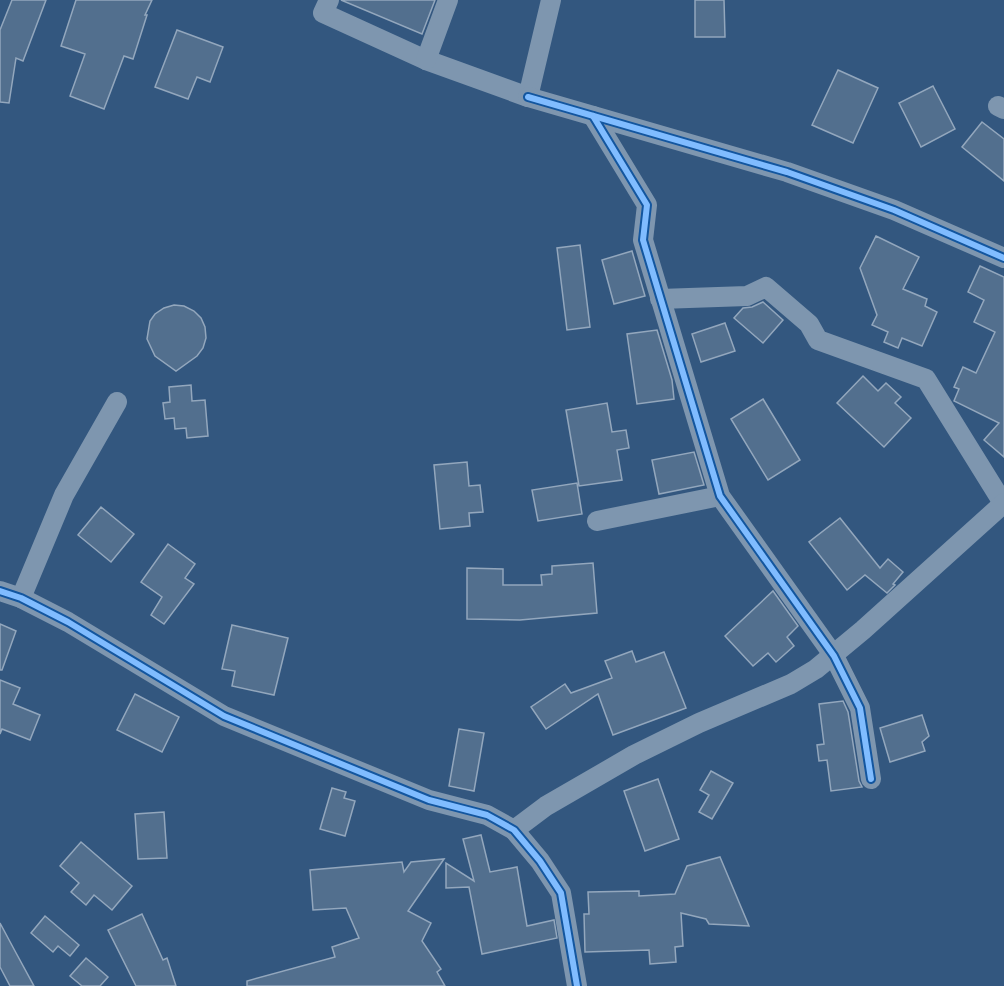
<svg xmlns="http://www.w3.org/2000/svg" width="1004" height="986" font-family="'Golos Text',sans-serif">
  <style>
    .building { fill: #526f8e; stroke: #93a7bd; stroke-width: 1.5 }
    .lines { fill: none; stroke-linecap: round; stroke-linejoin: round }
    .minor { stroke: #7e96af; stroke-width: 20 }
    .cycleway-casing { stroke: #13569f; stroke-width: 10 }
    .cycleway { stroke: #80bcff; stroke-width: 6 }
  </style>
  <rect width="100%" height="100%" fill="#33577f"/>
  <g class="building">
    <path d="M12,0h34l-23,61 -7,-3 -7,45 -9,-1v-72z"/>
    <path d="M76,0h76l-7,15h2l-14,44 -9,-3 -20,53 -34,-13 15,-42 -24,-8z"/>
    <path d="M341,0h94l-13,34z"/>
    <path d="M695,0h29l1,37h-30z"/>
    <path d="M177,30l46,17 -13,35 -13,-5 -9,22 -33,-12z"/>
    <path d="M838,70l40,18 -25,55 -41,-18z"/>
    <path d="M933,86l22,43 -34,18 -22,-44z"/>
    <path d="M982,122l22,17v42l-42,-34z"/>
    <path d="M876,236l43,21 -16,32 24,10 -2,7 12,6 -15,34 -20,-8 -4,10 -14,-6 4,-10 -16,-7 5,-10 -17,-47z"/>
    <path d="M580,245l10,82 -23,3 -10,-82z"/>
    <path d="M632,251l13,45 -31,8 -12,-44z"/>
    <path d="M980,266l24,11v180l-20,-17 15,-17 -45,-22 5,-12 -5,-2 9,-20 13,6 19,-41 -21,-10 10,-22 -16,-8z"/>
    <path d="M763,302l20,18 -20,23 -29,-25 9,-10 9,-1z"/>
    <path d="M174,305l10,1 10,5 7,7 4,9 1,11 -3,10 -6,8 -21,15 -21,-15 -8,-17 3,-18 5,-7 9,-6z"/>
    <path d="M725,323l10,28 -34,11 -9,-28z"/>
    <path d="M657,330l15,50 2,19 -37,5 -10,-70z"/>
    <path d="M863,376l15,15 8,-8 15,14 -6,6 16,15 -27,29 -47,-44z"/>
    <path d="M191,385l1,16 13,-1 3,36 -21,2 -1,-10 -11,1 -1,-11 -9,1 -2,-16 7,-1 -1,-15z"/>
    <path d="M763,399l37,61 -32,20 -37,-61z"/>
    <path d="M607,403l5,29 14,-2 3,18 -12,2 5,30 -43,6 -13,-76z"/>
    <path d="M694,452l10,33 -45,9 -7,-34z"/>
    <path d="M467,462l2,24 11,-1 3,27 -14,1 1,13 -30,3 -6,-64z"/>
    <path d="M577,483l5,31 -44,7 -6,-31z"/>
    <path d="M101,507l33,27 -23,28 -33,-27z"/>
    <path d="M840,518l40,50 8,-9 15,13 -10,12 2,1 -8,8 -22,-18 -18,15 -38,-48z"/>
    <path d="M168,544l27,20 -10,14 9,6 -30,40 -13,-9 11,-18 -21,-15z"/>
    <path d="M593,563l4,50 -77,7 -53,-1v-51l36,1v16h39l-1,-10 11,-1v-8z"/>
    <path d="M773,591l25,35 -11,11 7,9 -18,16 -8,-9 -15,13 -28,-30z"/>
    <path d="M0,624l16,7 -14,39h-2z"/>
    <path d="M232,625l56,13 -14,57 -42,-9 3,-15 -13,-2z"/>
    <path d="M632,651l4,11 28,-10 22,56 -73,27 -15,-41 -52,35 -15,-22 34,-23 6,9 41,-15 -7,-17z"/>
    <path d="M0,680l20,8 -7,16 27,11 -10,25 -28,-11 -2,5z"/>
    <path d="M135,694l44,23 -17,35 -45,-22z"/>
    <path d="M843,701l5,11 11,69 3,6 -31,4 -4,-31 -8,1 -2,-16 7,-1 -5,-40z"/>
    <path d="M922,715l7,21 -7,6 3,9 -35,11 -10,-34z"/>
    <path d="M459,729l25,4 -10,58 -25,-5z"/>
    <path d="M711,771l22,12 -21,36 -13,-7 10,-17 -9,-5z"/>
    <path d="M658,779l21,60 -34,12 -21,-60z"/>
    <path d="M332,788l14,4 -2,6 11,3 -10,35 -25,-7z"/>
    <path d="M164,812l3,46 -29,1 -3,-45z"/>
    <path d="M481,835l9,37 27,-5 10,59 27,-6 3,18 -75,16 -13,-67 -23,1v-25l28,18 -11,-42z"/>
    <path d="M81,842l51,44 -20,24 -18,-15 -8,10 -15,-13 8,-9 -19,-17z"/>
    <path d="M720,857l29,69 -40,-2 -3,-5 -25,-6 2,33 -8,1 1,15 -26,2 -1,-14 -64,2 -1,-38h5l-1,-22 51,-1v5l36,-2 12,-28z"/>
    <path d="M444,859l-36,52 23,12 -9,18 19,28 -4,3 8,14h-198v-5l88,-24 -3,-10 27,-9 -13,-30 -33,2 -3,-40 92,-8 2,10 7,-10z"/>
    <path d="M142,914l21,46 4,-2 9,28h-40l-28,-56z"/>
    <path d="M45,916l34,29 -9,11 -12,-10 -5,6 -22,-19z"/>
    <path d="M0,923l15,28 19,35h-24l-10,-19z"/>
    <path d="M86,958l22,19 -8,9h-18l-12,-10z"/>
  </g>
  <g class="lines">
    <g class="minor">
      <path d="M329,0l-6,13 103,47 102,37 23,-97"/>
      <path d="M426,60l22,-60"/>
      <path d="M528,97l259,75 107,38 110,48"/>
      <path d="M998,106l6,3"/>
      <path d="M593,116l54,89 -4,35 77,256 114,160 26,52 11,71"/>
      <path d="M660,299l87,-3 19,-9 43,37 9,16 108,39 77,124"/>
      <path d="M597,521l123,-25"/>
      <path d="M0,591l21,7 47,24 156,94 205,84 58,15 27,15 26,31 21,32 16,93"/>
      <path d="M21,598l43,-103 53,-93"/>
      <path d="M514,830l32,-24 88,-51 65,-32 92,-39 25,-15 47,-39 141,-127"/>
    </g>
    <defs>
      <g id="cycleway">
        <path d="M528,97l259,75 107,38 110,48"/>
        <path d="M593,116l54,89 -4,35 77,256 114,160 26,52 11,71"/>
        <path d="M0,591l21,7 47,24 156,94 205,84 58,15 27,15 26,31 21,32 16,93"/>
      </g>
    </defs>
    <use href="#cycleway" class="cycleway-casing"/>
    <use href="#cycleway" class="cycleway"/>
  </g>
</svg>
